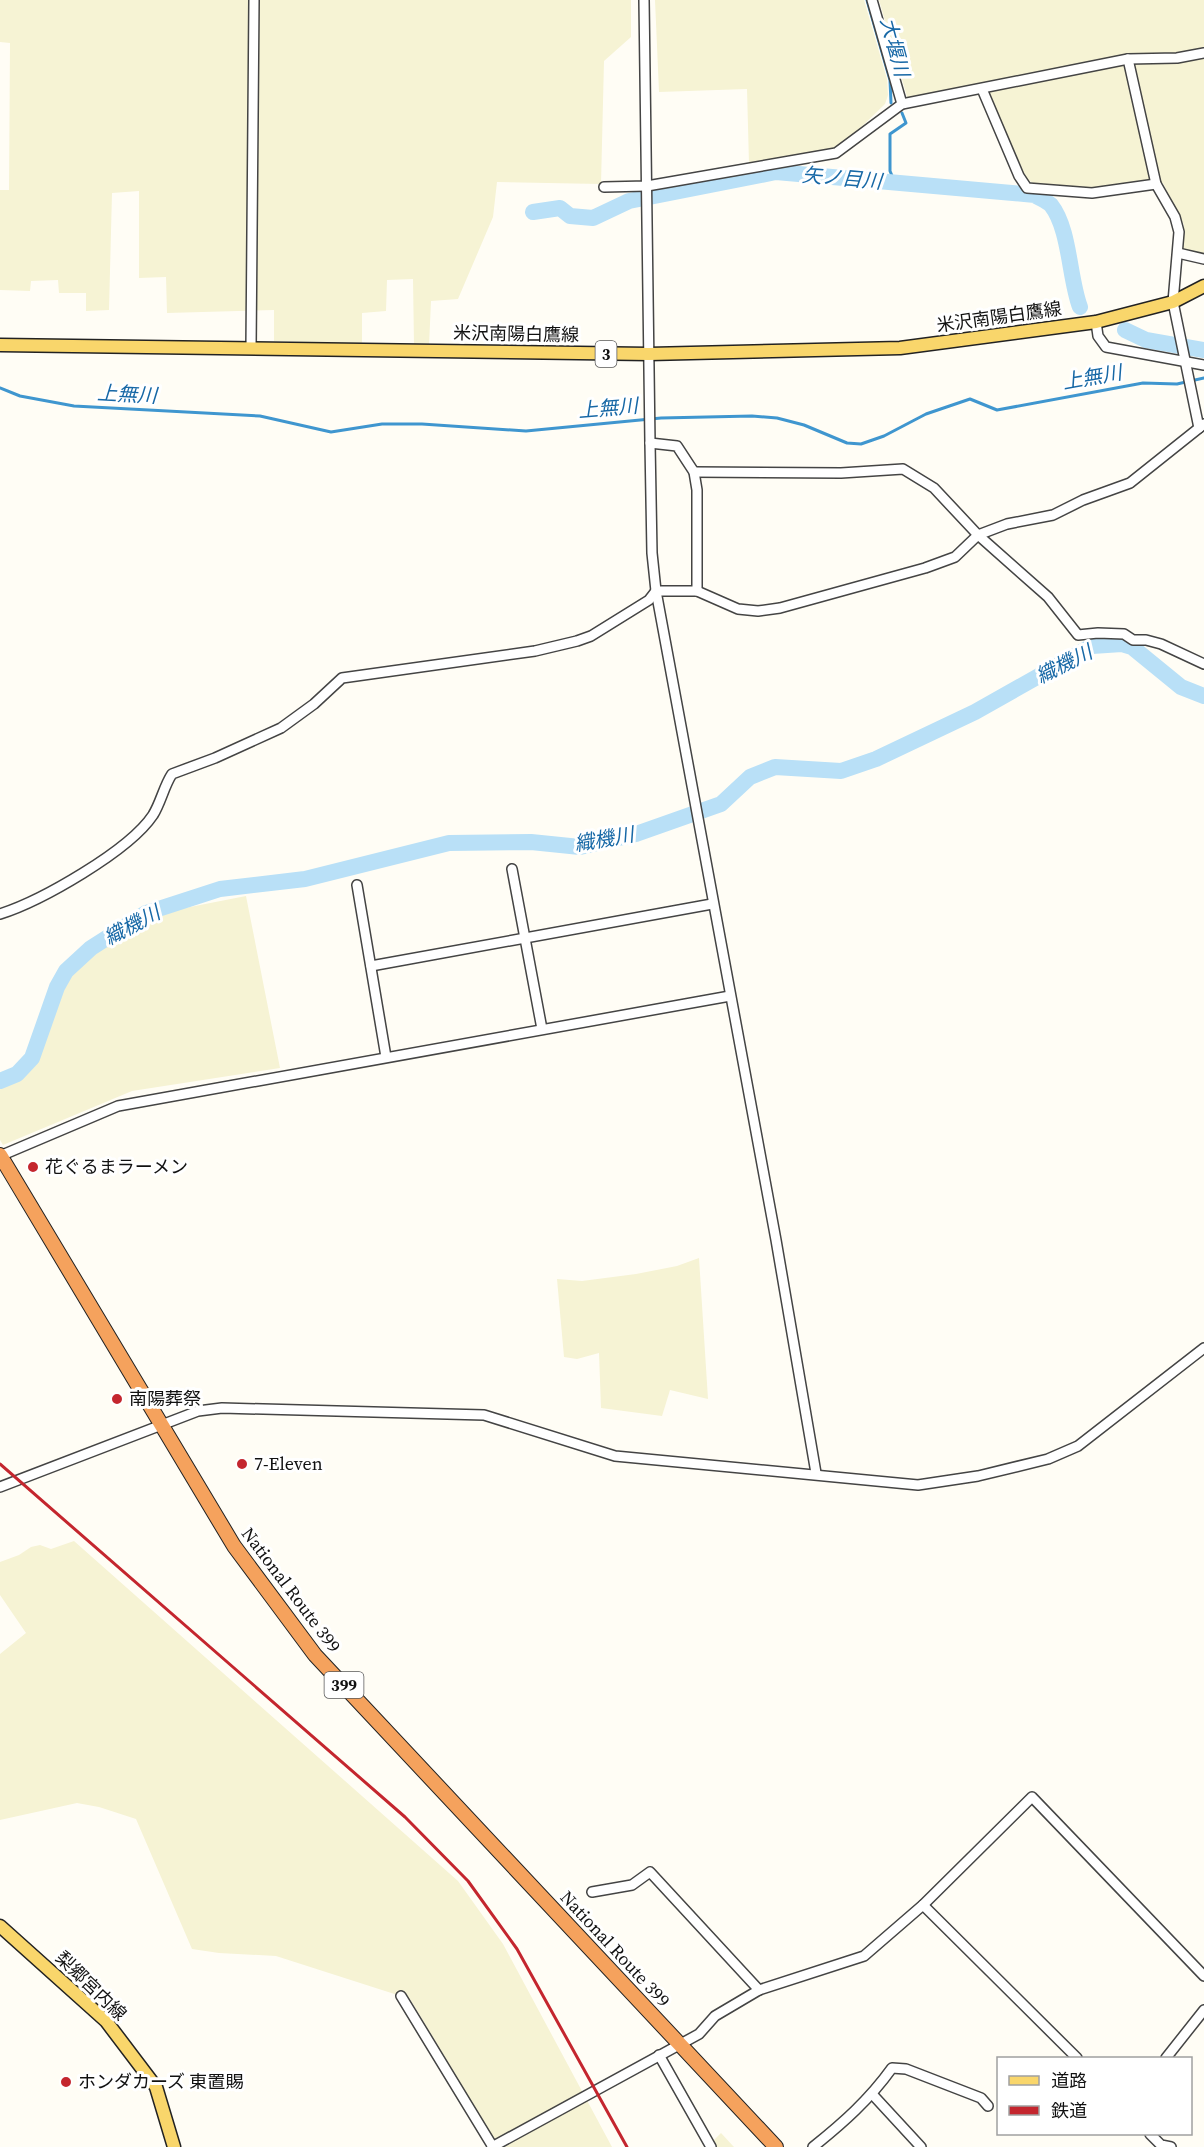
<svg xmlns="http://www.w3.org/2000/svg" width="1204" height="2147" font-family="'Source Serif 4','Noto Sans JP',serif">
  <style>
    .farmland { fill: #f6f3d4 }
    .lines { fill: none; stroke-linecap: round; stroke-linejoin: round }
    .stream { stroke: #3f96cf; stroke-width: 3 }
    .river { stroke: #b9e0f7; stroke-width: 16 }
    .minor-casing { stroke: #444; stroke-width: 12 }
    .major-casing { stroke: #222; stroke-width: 15 }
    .highway-casing { stroke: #222; stroke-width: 16 }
    .minor { stroke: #fff; stroke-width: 9 }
    .major { stroke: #f9d66b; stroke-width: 12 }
    .highway { stroke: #f5a25d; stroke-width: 14 }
    .rail { stroke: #c4262e; stroke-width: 3 }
    .poi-dot { fill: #c4262e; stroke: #fff; stroke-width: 2 }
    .labels { text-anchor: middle; stroke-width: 6; stroke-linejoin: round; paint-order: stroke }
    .shield { fill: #fff; stroke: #585858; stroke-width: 1.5 }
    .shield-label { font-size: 16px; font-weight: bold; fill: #111 }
    .street-label { font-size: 18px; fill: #111; stroke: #fff }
    .poi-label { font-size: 18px; fill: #111; stroke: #fff; text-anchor: start }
    .water-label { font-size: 20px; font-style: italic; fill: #1768a6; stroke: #fff }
  </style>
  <rect width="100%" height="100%" fill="#fffdf5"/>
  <g class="farmland">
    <path d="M0,0h631v37l-27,24 -3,123 -104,-2 -4,35 -35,82 -27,2 -2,45 -15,-1 -1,-66 -26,1 -1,31 -24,2v31l-88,-3v-31l-107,3 -1,-36 -27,1v-87l-27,2 -3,117 -23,1v-18h-27l-1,-13 -27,1 -1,10 -30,-1v-100h9l1,-147 -10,-1z"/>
    <path d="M655,0h209l23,79 1,16 -3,9 -34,33 -20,13 -82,14 -2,-75 -88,3z"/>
    <path d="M879,0h325v255l-21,-1 1,-29 -21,-42 -68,5 -36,-1 -26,-4 -8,-5 -42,-95 -75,17z"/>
    <path d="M246,896l34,172 -148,23 -129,54 -3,-5v-62l31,-14 42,-95 66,-52z"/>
    <path d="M699,1258l9,141 -38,-9 -8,26 -61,-8 -2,-55 -22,6 -13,-2 -7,-78 25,2 54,-7 41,-8z"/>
    <path d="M74,1541l384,340 45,63 109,203h-113l-89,-148 -134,-43 -57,-3 -27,-4 -56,-130 -37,-12 -22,-4 -77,17v-166l26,-21 -26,-38v-33l19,-7 12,-8 9,-2 11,4z"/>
    <path d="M721,2133l13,14h-27z"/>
  </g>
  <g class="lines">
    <g class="stream">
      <path d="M867,0l23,80 1,23"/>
      <path d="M896,185l-6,-14v-37l16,-11 -4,-10"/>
      <path d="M0,388l20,8 54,10 186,10 71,16 51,-8h40l104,7 135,-13 91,-2 25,2 27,7 43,18 14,1 23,-8 42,-22 44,-15 27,11 146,-27 34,1 27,-6"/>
    </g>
    <g class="river">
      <path d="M533,212l27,-4 10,8 23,2 36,-17 147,-29 259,23c4,3 12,6 16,10 19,24 18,73 29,102"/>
      <path d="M1125,330l21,10 58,10"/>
      <path d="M0,1081l17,-7 15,-16 25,-71 9,-16 25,-23 55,-35 74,-24 85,-10 144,-36 82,-1 49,5 56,-13 85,-30 29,-27 25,-10 66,4 35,-12 99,-47 117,-66 30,-2 10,3 49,40 23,9"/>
    </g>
    <defs>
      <g id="minor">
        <path d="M644,0l6,443 2,110 4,38 120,649 40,233"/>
        <path d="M872,0l30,104"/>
        <path d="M1128,59l28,125 19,33 4,15 -6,70 26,126"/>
        <path d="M982,89l37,87 8,12 65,5 64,-9"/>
        <path d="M604,187l43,-1 189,-33 66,-49 226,-45 49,-1 27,-5"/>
        <path d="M1178,253l26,6"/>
        <path d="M1096,322l2,14 8,11 98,18"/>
        <path d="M251,349l3,-349"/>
        <path d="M650,443l27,3 17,26 3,18v101"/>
        <path d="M694,472l147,1 62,-4 31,19 44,47 70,62 30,38 20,-2 26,1 9,6h13l15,4 43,20"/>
        <path d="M512,869l30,160"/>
        <path d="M357,885l29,172"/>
        <path d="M0,914c41,-13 129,-63 153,-99 8,-13 11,-29 19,-41l43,-16 66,-30 33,-24 28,-26 193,-27 42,-10 14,-5 58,-36 7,-9h41l41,18 20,2 22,-3 145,-40 30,-11 23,-22 29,-11 46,-9 30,-15 47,-17 74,-59"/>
        <path d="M371,966l341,-62"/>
        <path d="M0,1156l118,-50 612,-110"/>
        <path d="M0,1487l198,-76 24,-3 262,7 131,41 303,29 60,-9 70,-17 30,-13 126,-98"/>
        <path d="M592,1892l40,-7 18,-13 109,118"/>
        <path d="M923,1905l154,153"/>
        <path d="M401,1996l92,151"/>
        <path d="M659,2055l52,92"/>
        <path d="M1166,2058l38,-48"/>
        <path d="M873,2095l48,52"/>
        <path d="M1150,2134l11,11 10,2"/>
        <path d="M492,2147l207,-113 16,-18 44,-26 105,-34 59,-51 109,-108 172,179"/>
        <path d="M813,2147c30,-24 56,-47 79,-79l14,1 75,29 7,8"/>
      </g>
      <g id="major">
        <path d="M0,345l649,9 251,-6 196,-26 77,-20 31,-16"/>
        <path d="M0,1926l106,95 50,66 18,60"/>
      </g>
      <path id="highway" d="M0,1155l234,391 81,109 461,492"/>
    </defs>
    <use href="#minor" class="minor-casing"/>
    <use href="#major" class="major-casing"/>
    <use href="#highway" class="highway-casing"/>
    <use href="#minor" class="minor"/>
    <use href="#major" class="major"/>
    <use href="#highway" class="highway"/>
    <path class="rail" d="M0,1464l405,353 63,64 49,68 110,198"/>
  </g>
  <g class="poi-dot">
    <circle cx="33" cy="1167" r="6"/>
    <circle cx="117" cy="1399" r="6"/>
    <circle cx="242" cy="1464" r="6"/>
    <circle cx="66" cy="2082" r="6"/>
  </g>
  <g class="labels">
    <g class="shield">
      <rect x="595.5" y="341" width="21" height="26" rx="4.5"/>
      <rect x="324.5" y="1672" width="39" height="26" rx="4.5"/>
    </g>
    <g class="shield-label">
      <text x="606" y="360">3</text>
      <text x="344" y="1691">399</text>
    </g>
    <g class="street-label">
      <text transform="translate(999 317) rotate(-8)" y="6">米沢南陽白鷹線</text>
      <text transform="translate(516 334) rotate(1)" y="6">米沢南陽白鷹線</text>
      <text transform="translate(291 1590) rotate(53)" y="6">National Route 399</text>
      <text transform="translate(615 1949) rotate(47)" y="6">National Route 399</text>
      <text transform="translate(91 1986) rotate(44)" y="6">梨郷宮内線</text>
    </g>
    <g class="poi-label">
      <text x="45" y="1173">花ぐるまラーメン</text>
      <text x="129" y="1405">南陽葬祭</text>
      <text x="254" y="1470">7-Eleven</text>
      <text x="78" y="2088">ホンダカーズ 東置賜</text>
    </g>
    <g class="water-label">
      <text transform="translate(895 47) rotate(75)" y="7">大堰川</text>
      <text transform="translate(842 178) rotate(5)" y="7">矢ノ目川</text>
      <text transform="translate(1092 377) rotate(-10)" y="7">上無川</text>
      <text transform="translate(127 394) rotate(3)" y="7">上無川</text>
      <text transform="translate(608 408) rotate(-5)" y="7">上無川</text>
      <text transform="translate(1064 664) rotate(-27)" y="7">織機川</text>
      <text transform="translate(604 839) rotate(-10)" y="7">織機川</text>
      <text transform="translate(132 925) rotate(-28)" y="7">織機川</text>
    </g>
  </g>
  <rect x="997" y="2057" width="195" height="78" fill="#ffffff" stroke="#a0a0a0" stroke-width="1.5"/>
  <rect x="1009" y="2076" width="30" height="9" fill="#f9d66b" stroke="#a0a0a0" stroke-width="1.5"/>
  <text x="1051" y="2087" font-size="18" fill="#111111">道路</text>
  <rect x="1009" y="2106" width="30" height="9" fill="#c4262e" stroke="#a0a0a0" stroke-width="1.5"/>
  <text x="1051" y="2117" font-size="18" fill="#111111">鉄道</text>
</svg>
